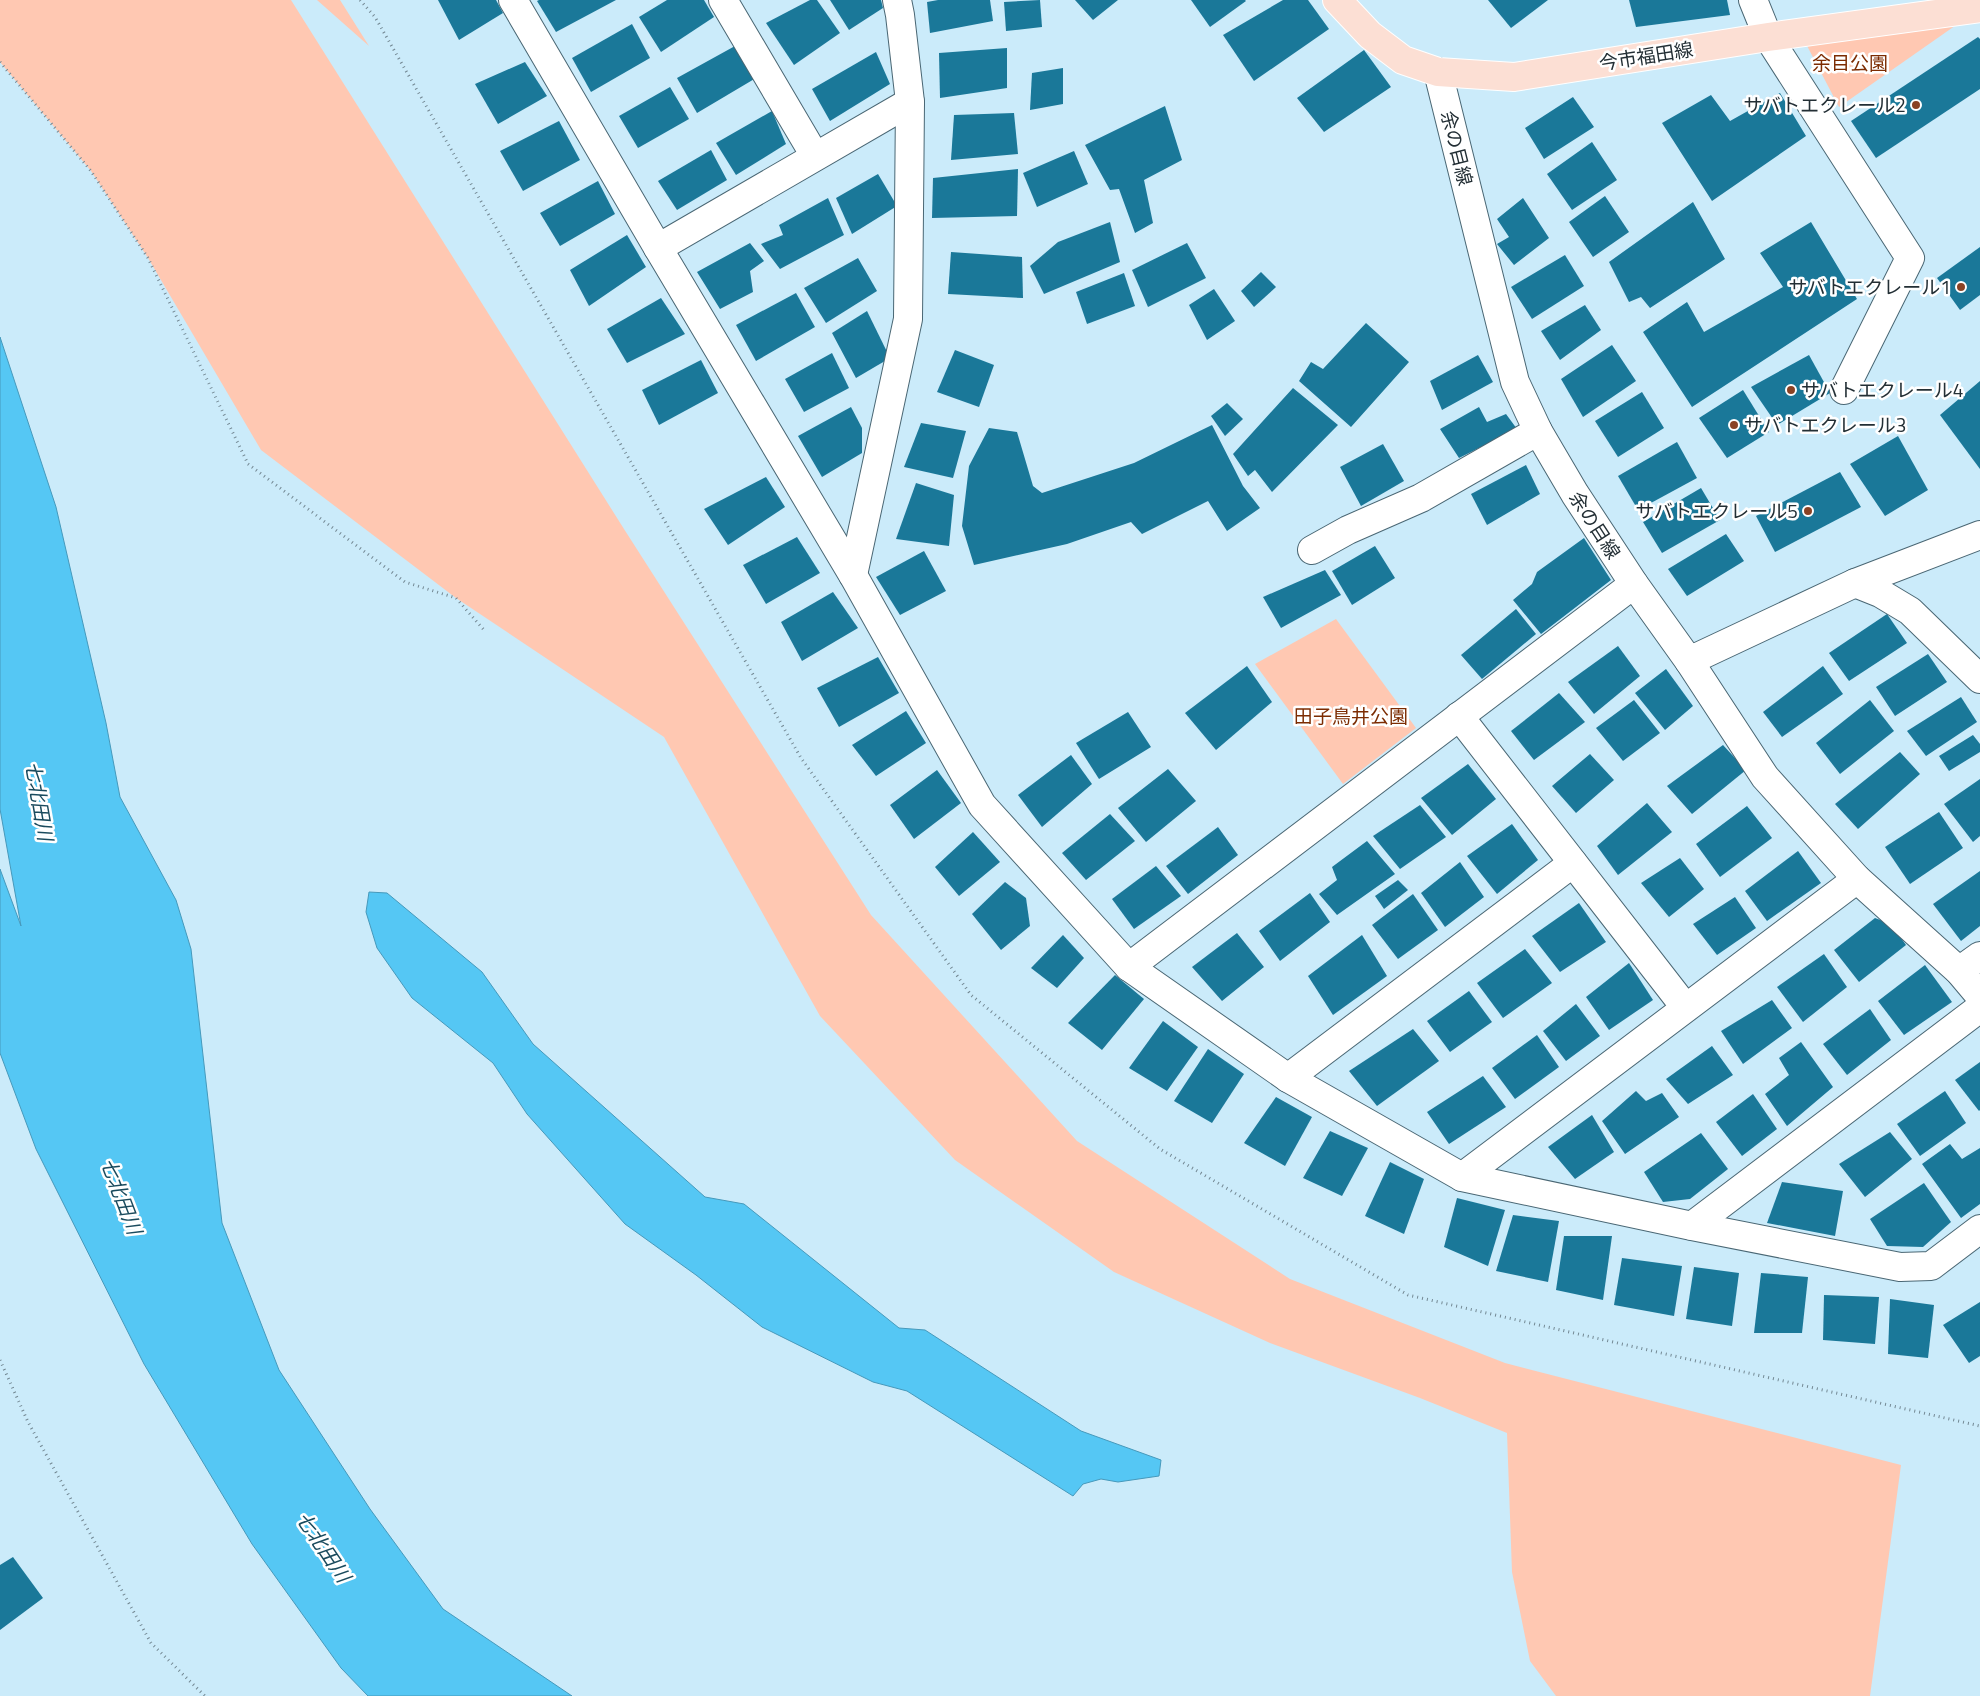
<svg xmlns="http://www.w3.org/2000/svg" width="1980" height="1696" font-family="'Titillium Web','Noto Sans JP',sans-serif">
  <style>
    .green { fill: #ffc8b2 }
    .water { fill: #55c7f4; stroke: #4699bb }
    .building { fill: #1a7899 }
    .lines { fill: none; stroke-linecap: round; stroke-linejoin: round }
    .minor-casing { stroke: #4a6774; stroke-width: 30 }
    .major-casing { stroke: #fff; stroke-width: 30 }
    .path { stroke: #738893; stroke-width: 3; stroke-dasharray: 1 4; stroke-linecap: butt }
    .minor { stroke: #fff; stroke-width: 28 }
    .major { stroke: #fcdfd4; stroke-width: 28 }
    .poi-dot { fill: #8a4224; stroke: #fff; stroke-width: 2 }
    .labels { text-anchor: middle; stroke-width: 5; stroke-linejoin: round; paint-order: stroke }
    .street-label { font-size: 19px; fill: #232f35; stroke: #fff }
    .park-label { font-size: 19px; fill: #7c2c02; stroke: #fff }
    .poi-label { font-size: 19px; fill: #232f35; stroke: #fff; text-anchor: end }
    .water-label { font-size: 20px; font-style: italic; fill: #1a4b5e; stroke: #fff }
  </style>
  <rect width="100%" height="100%" fill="#cbebfa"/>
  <g class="green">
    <path d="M0,0h291l333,529 247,386 206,226 213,138 215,84 396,102 -31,231h-314l-26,-35 -18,-89 -5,-139 -87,-35 -150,-55 -156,-71 -159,-112 -135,-144 -156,-279 -208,-139 -195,-148 -113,-192 -57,-87 -91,-109z"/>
    <path d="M317,0h23l29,46z"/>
    <path d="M1969,16l-130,91 -35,-67z"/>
    <path d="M1336,619l80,109 -73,56 -88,-120z"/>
  </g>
  <g class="water">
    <path d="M0,337l56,170 50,216 14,74 56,103 15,49 31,274 57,147 91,139 73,100 129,87h-204l-27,-28 -89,-124 -108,-180 -108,-215 -36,-96v-184l21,57 -21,-117z"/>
    <path d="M369,892l18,1 95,79 51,72 172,153 39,7 155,124 26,2 156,101 80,29 -2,16 -41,6 -17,-3 -18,5 -10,12 -166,-105 -34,-9 -111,-55 -66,-52 -71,-51 -98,-110 -34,-51 -81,-65 -35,-50 -11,-36z"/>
  </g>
  <g class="building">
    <path d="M438,0h58l7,13 -44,27z"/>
    <path d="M539,0h77l-60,32 -19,-31z"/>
    <path d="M667,0h37l10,17 -53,35 -22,-35z"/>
    <path d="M810,0h7l23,33 -46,32 -28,-42z"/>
    <path d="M830,0h51l2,8 -34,22z"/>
    <path d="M938,0h52l3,21 -63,12 -3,-31z"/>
    <path d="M1040,0l2,27 -36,4 -2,-29z"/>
    <path d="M1075,0h43l-25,20z"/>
    <path d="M1191,0h54l1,1 -36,26z"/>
    <path d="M1283,0h25l21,29 -75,52 -31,-46z"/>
    <path d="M1488,0h60l-37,28z"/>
    <path d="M1629,0h98l3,15 -94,12z"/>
    <path d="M632,24l18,34 -59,34 -19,-34z"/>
    <path d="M1978,37l2,2v50l-104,69 -25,-37z"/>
    <path d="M735,46l21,32 -59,35 -20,-35z"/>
    <path d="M1007,48v40l-67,10 -1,-45z"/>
    <path d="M1364,50l27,37 -67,45 -27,-34z"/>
    <path d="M876,52l14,32 -60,37 -18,-32z"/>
    <path d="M525,62l22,34 -49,28 -23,-40z"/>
    <path d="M1063,68v36l-33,6 2,-37z"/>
    <path d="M670,87l19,32 -51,29 -19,-32z"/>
    <path d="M1780,93l26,43 -94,65 -50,-78 49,-28 19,26z"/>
    <path d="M1573,97l21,30 -50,32 -19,-31z"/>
    <path d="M1165,106l17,54 -38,20 9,43 -18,10 -16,-44 -9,1 -25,-45z"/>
    <path d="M772,111l14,33 -50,31 -20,-32z"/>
    <path d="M1014,113l4,41 -67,6 3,-45z"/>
    <path d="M559,121l21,39 -57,31 -23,-40z"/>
    <path d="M1592,142l25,38 -45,30 -25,-36z"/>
    <path d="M711,150l16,30 -50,30 -19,-29z"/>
    <path d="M1074,151l14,33 -51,23 -14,-34z"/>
    <path d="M1018,169l-1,47 -85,2 1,-40z"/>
    <path d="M878,174l19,32 -45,28 -16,-36z"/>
    <path d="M598,181l17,33 -55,32 -20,-33z"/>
    <path d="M1605,196l24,36 -36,25 -24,-35z"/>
    <path d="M828,198l16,37 -64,34 -19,-25 22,-9 -4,-10z"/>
    <path d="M1523,198l26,40 -35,27 -17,-21 12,-7 -12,-18z"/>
    <path d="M1693,202l32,57 -75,49 -9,-11 -12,5 -20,-40z"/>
    <path d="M1110,222l10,40 -76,32 -14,-28 28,-24z"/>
    <path d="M1811,222l46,77 -165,108 -49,-75 44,-30 17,30 79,-45 -23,-34z"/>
    <path d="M627,235l19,32 -57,39 -19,-36z"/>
    <path d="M750,243l14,18 -14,10 3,21 -33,17 -23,-37z"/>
    <path d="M1187,243l19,35 -58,29 -16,-37z"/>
    <path d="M1980,247v48l-20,15 -23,-32z"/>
    <path d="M951,252l71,5 1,41 -75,-4z"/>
    <path d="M1565,255l19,31 -52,33 -21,-32z"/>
    <path d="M858,258l19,33 -51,32 -22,-35z"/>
    <path d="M1261,272l15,15 -22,20 -13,-16z"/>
    <path d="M1124,273l11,33 -48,18 -11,-32z"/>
    <path d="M1214,289l21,32 -28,19 -18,-35z"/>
    <path d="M796,293l19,34 -59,34 -20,-36z"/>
    <path d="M661,298l24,36 -58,29 -20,-34z"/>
    <path d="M1585,305l16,25 -41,30 -19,-29z"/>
    <path d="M867,311l23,47 -34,20 -24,-45z"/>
    <path d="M1366,323l43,39 -58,65 -52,-46 12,-19 12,7z"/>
    <path d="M1612,345l24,36 -53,36 -22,-38z"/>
    <path d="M955,350l39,15 -15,42 -42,-15z"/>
    <path d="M832,353l17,35 -45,24 -19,-33z"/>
    <path d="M1478,355l15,27 -51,28 -12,-29z"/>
    <path d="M1809,355l21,38 -53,32 -26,-38z"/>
    <path d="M701,360l17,33 -59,32 -17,-35z"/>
    <path d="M1980,381v88l-40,-54z"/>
    <path d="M1293,388l45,37 -66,67 -17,-22 -7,6 -15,-22z"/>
    <path d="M1743,390l26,42 -42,26 -28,-40z"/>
    <path d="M1642,392l22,36 -46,29 -23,-36z"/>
    <path d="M1227,403l16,16 -18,17 -14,-20z"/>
    <path d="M851,407l11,21v25l-40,24 -24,-41z"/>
    <path d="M1479,407l8,15 19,-8 11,15 -58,29 -19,-29z"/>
    <path d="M921,423l45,8 -13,47 -49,-11z"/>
    <path d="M1212,425l31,61 17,22 -33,23 -19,-30 -66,33 -11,-12 -64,22 -93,21 -12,-39 7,-60 20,-38 28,4 16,54 9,7 92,-30z"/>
    <path d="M1898,436l30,54 -43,26 -35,-52z"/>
    <path d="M1677,442l20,36 -59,32 -20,-34z"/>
    <path d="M1383,444l21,37 -43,25 -21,-39z"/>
    <path d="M1526,465l14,29 -53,31 -16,-31z"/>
    <path d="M1840,472l21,35 -86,45 -19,-36z"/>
    <path d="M766,477l19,30 -57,38 -24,-36z"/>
    <path d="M916,483l38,12 -5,51 -53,-7z"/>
    <path d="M1701,488l19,32 -58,33 -19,-31z"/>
    <path d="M1726,534l18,27 -57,35 -19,-27z"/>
    <path d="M797,537l23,36 -54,31 -23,-39z"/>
    <path d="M1584,538l27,42 -70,54 -28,-34 19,-16 5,-12z"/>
    <path d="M1375,546l20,32 -43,27 -20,-34z"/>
    <path d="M924,551l22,40 -46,24 -24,-38z"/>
    <path d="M1325,570l16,25 -60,33 -18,-31z"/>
    <path d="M833,592l25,36 -56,33 -21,-39z"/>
    <path d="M1516,609l20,25 -54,45 -21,-24z"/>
    <path d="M1887,614l20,29 -58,38 -20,-28z"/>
    <path d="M1618,646l22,30 -46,38 -26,-32z"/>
    <path d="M1928,654l19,28 -52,34 -19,-29z"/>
    <path d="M878,657l21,36 -60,34 -22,-39z"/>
    <path d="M1247,666l25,36 -56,48 -31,-37z"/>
    <path d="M1823,666l20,28 -61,43 -19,-25z"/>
    <path d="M1666,669l27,37 -28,24 -30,-37z"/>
    <path d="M1559,693l26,29 -51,38 -23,-29z"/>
    <path d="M1961,697l16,25 -51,34 -19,-25z"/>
    <path d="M1634,700l26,33 -37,28 -27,-33z"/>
    <path d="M1870,700l24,31 -54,43 -24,-31z"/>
    <path d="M906,711l20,32 -50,33 -24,-31z"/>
    <path d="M1128,712l23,35 -52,32 -23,-36z"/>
    <path d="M1973,735l7,9v8l-31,19 -10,-15z"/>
    <path d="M1723,745l23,25 -54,44 -25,-28z"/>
    <path d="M1900,752l20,22 -62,55 -23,-25z"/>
    <path d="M1590,754l24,26 -38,33 -24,-27z"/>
    <path d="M1071,755l21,29 -50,43 -24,-32z"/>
    <path d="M1468,764l28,35 -44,36 -31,-37z"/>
    <path d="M1168,769l28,32 -50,41 -28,-34z"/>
    <path d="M937,770l24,33 -47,36 -24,-34z"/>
    <path d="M1980,779v57l-7,6 -29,-38z"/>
    <path d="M1647,803l25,29 -54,43 -21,-29z"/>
    <path d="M1420,805l26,32 -46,32 -27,-33z"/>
    <path d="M1747,806l25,32 -52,39 -24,-33z"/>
    <path d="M1939,812l24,36 -53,36 -25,-37z"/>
    <path d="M1110,814l25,27 -49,39 -24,-27z"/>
    <path d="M1512,824l26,36 -41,34 -30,-38z"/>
    <path d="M1218,827l20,28 -50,39 -22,-28z"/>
    <path d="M973,832l27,30 -41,34 -24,-29z"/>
    <path d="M1367,841l28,33 -58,41 -18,-21 18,-14 -5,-13z"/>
    <path d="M1798,851l23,32 -54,38 -22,-30z"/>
    <path d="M1680,858l24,31 -35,28 -28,-34z"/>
    <path d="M1460,862l24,35 -39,30 -24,-34z"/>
    <path d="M1156,866l25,30 -47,33 -22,-30z"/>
    <path d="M1980,871v55l-19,15 -28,-37z"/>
    <path d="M1398,880l10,10 -24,19 -9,-13z"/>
    <path d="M1005,882l21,16 4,28 -29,24 -29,-36z"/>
    <path d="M1310,893l20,29 -50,39 -21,-30z"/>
    <path d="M1413,894l25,36 -40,29 -26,-34z"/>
    <path d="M1735,897l21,31 -39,27 -24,-31z"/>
    <path d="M1579,903l27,39 -46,30 -28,-36z"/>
    <path d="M1875,918l16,6 15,21 -47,37 -25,-32z"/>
    <path d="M1237,933l27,34 -42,34 -30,-34z"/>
    <path d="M1063,935l21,23 -27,30 -26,-20z"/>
    <path d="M1362,935l25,41 -54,39 -25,-39z"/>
    <path d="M1525,949l27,34 -49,35 -26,-35z"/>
    <path d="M1824,954l23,33 -44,35 -26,-35z"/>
    <path d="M1629,963l24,37 -44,30 -23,-33z"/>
    <path d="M1925,965l27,37 -48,33 -26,-34z"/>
    <path d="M1115,975l29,24 -42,51 -34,-27z"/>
    <path d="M1469,991l23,31 -42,30 -23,-31z"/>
    <path d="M1772,1000l20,28 -49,36 -22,-33z"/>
    <path d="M1576,1004l24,32 -34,25 -23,-30z"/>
    <path d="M1870,1009l21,31 -44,35 -24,-31z"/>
    <path d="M1163,1021l35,26 -31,44 -38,-23z"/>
    <path d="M1413,1029l26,32 -62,45 -28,-35z"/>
    <path d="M1537,1035l22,32 -44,32 -23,-31z"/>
    <path d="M1801,1042l32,45 -46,39 -22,-32 24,-19 -10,-17z"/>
    <path d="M1712,1046l21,29 -45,29 -22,-25z"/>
    <path d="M1208,1049l36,25 -32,49 -38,-22z"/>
    <path d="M1980,1062v48l-1,1 -24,-31z"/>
    <path d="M1483,1076l23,31 -57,37 -22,-32z"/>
    <path d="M1636,1091l10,10 16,-8 17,24 -54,37 -23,-33z"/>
    <path d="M1945,1091l21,32 -46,33 -23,-32z"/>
    <path d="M1753,1094l24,35 -35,27 -26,-34z"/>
    <path d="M1276,1097l36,20 -27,49 -41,-23z"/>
    <path d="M1592,1115l22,37 -39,27 -27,-32z"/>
    <path d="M1330,1131l38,17 -26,48 -39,-18z"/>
    <path d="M1890,1132l22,27 -47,38 -26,-33z"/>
    <path d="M1701,1133l27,36 -38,30 -27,3 -19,-30z"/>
    <path d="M1950,1144l12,15 18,-11v56l-19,14 -39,-54z"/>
    <path d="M1390,1162l34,17 -20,55 -39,-18z"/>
    <path d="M1782,1182l61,9 -8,45 -68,-13z"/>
    <path d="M1924,1183l27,39 -28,25 -36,-1 -17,-27z"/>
    <path d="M1457,1198l48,12 -17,56 -44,-19z"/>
    <path d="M1513,1215l46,6 -11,61 -52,-11z"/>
    <path d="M1564,1236h48l-9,64 -47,-10z"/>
    <path d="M1622,1258l60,8 -8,50 -60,-11z"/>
    <path d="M1694,1267l45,6 -7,53 -46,-7z"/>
    <path d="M1761,1273l47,4 -6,56h-48z"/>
    <path d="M1824,1295l55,2 -4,47 -52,-4z"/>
    <path d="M1890,1299l44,6 -6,53 -40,-4z"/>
    <path d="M1980,1302v54l-11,7 -26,-38z"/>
    <path d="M13,1557l30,41 -43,32v-65z"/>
  </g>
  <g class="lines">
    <defs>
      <g id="minor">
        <path d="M513,0l145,248 195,327 129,230 147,162 159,111 174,99 230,49 208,41 31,-1 49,-37"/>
        <path d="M723,0l92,156"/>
        <path d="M1753,0l15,37 142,221 -66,132"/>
        <path d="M1438,72l77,310 23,49 37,63 59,90 55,77 166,-78 125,-48"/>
        <path d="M658,248l252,-146"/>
        <path d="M1312,550l36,-20 73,-32 117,-67"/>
        <path d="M853,575l55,-256 2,-217 -10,-87 -3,-15"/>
        <path d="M1855,583l25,10 30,18 70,68"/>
        <path d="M1689,661l76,116 92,102 102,92 21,25"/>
        <path d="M1459,716l226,291"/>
        <path d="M1129,967l505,-383"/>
        <path d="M1959,971l21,-15"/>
        <path d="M1288,1078l285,-215"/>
        <path d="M1462,1177l395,-298"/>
        <path d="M1692,1226l288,-218"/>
      </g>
      <path id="major" d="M1337,0l33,35 33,25 35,12 76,5 254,-40 212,-29"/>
    </defs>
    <use href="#minor" class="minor-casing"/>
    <use href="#major" class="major-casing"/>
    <g class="path">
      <path d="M360,0l15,17 426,741 170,237 189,154 248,146 572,131"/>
      <path d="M0,62l91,109 57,87 100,206 157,118 51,16 29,33"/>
      <path d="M0,1360l28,62 123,221 54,53"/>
    </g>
    <use href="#minor" class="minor"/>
    <use href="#major" class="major"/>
  </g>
  <g class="poi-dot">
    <circle cx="1916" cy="105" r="5"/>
    <circle cx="1961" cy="287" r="5"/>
    <circle cx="1791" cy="390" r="5"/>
    <circle cx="1734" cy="425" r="5"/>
    <circle cx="1808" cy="511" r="5"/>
  </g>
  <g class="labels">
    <g class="street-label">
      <text transform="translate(1646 56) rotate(-9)" y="7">今市福田線</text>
      <text transform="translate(1457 148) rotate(76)" y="7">余の目線</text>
      <text transform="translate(1595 525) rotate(57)" y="7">余の目線</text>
    </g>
    <g class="park-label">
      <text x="1850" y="70">余目公園</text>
      <text x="1351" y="723">田子鳥井公園</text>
    </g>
    <g class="poi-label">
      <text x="1906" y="112">サバトエクレール2</text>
      <text x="1951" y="294">サバトエクレール1</text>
      <text x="1801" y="397" text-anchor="start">サバトエクレール4</text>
      <text x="1744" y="432" text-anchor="start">サバトエクレール3</text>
      <text x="1798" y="518">サバトエクレール5</text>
    </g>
    <g class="water-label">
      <text transform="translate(39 801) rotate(80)" y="7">七北田川</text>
      <text transform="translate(121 1196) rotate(69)" y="7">七北田川</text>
      <text transform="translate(323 1547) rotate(56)" y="7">七北田川</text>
    </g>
  </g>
</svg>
